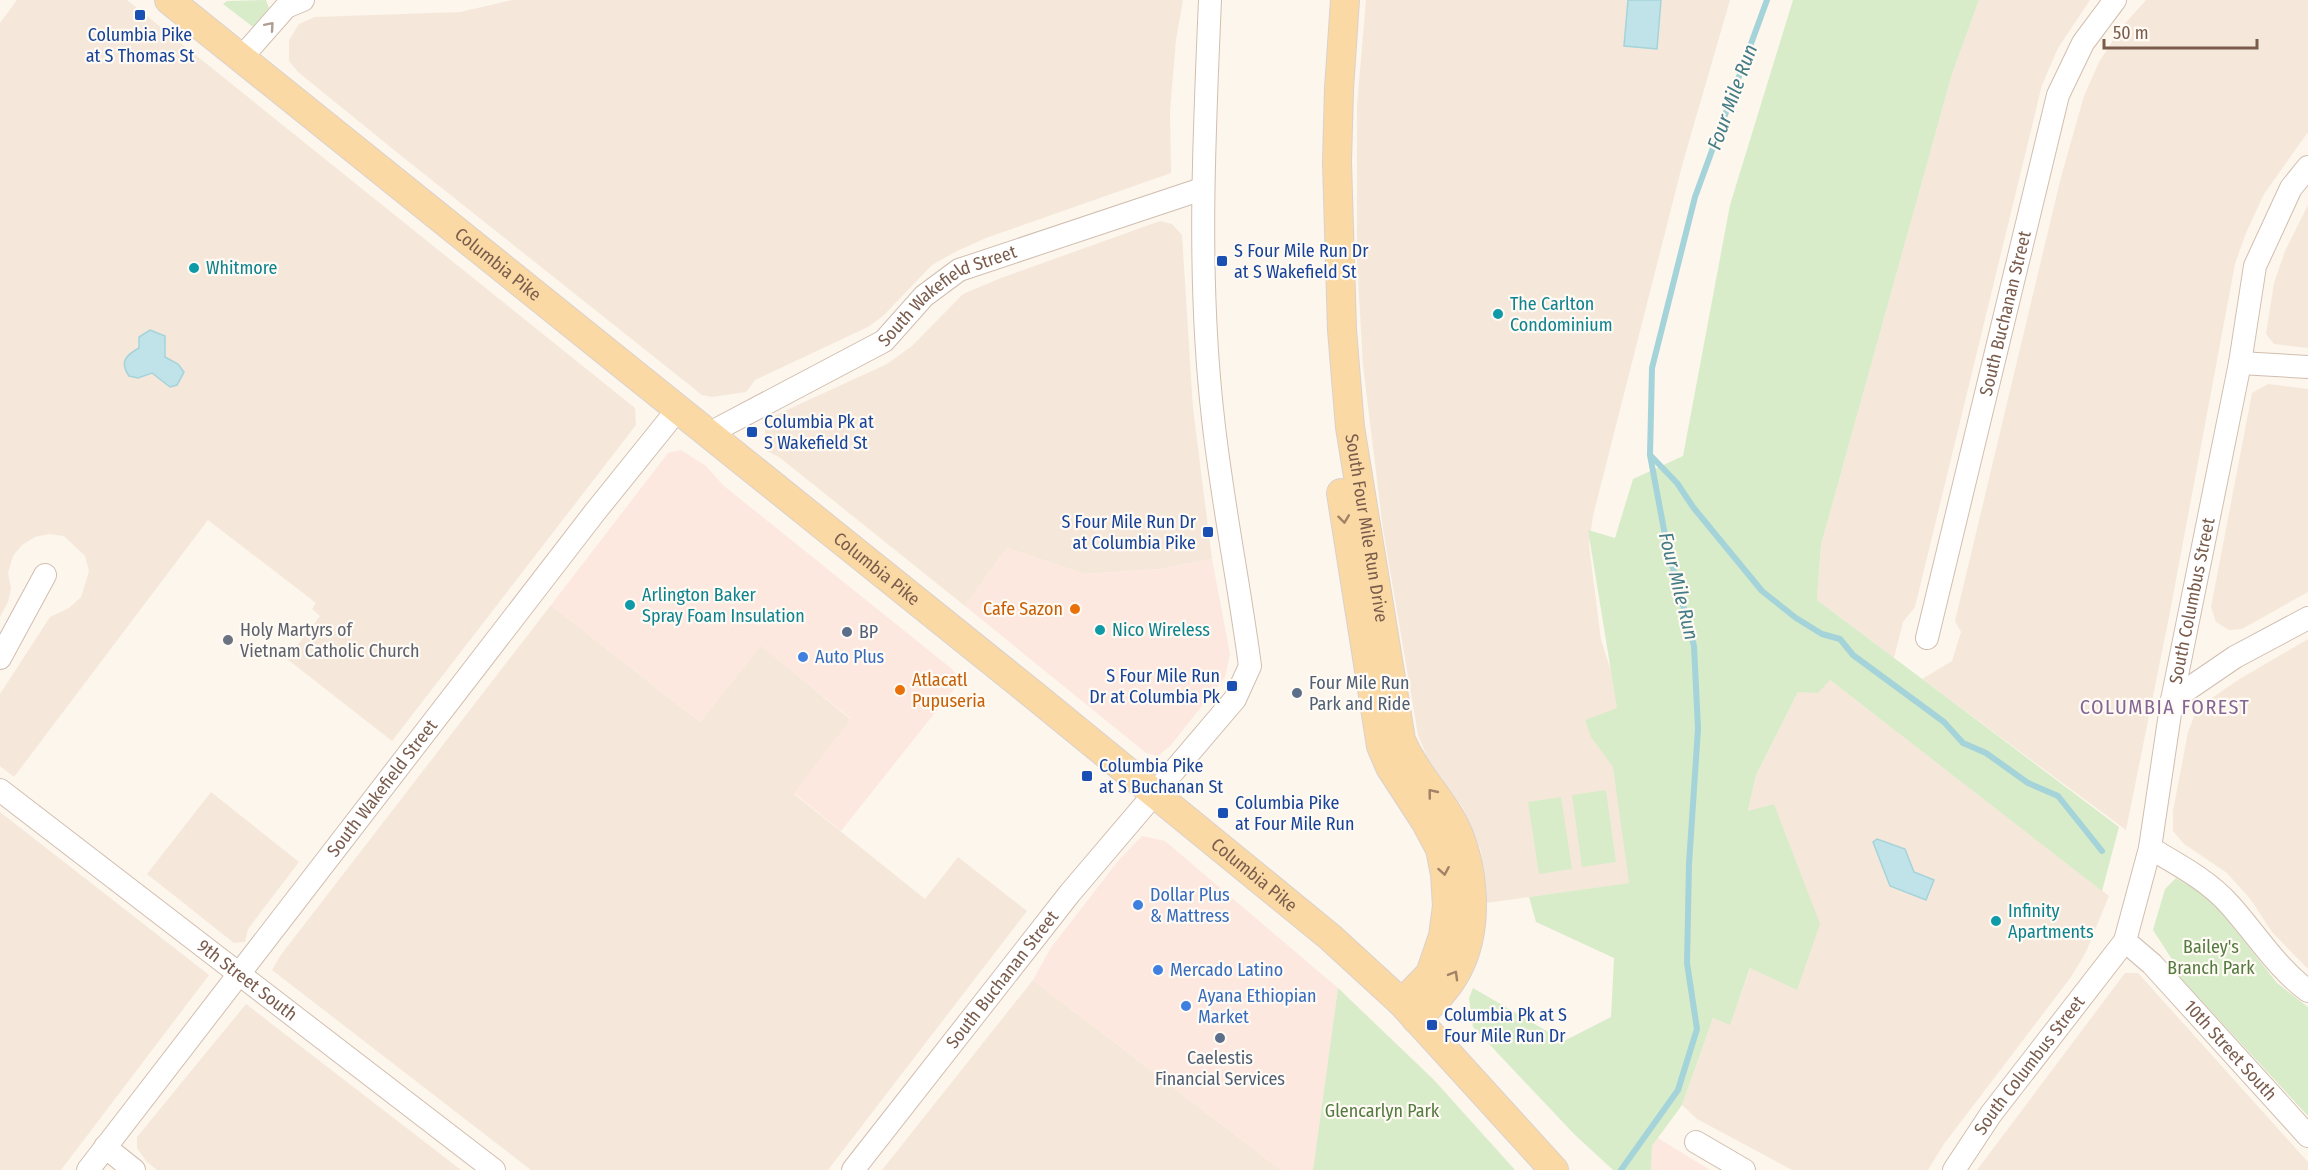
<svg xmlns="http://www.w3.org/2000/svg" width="2308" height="1170" font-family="'Fira Sans Condensed',sans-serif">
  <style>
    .residential { fill: #f5e8da }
    .commercial { fill: #fde8e0 }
    .green { fill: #d8ecc9 }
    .water { fill: #bfe3e8; stroke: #a5d3da; stroke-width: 1.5 }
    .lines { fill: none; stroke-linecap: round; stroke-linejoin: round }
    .stream { stroke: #a5d3da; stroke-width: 6 }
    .minor-casing { stroke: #d1beb0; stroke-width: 24 }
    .major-casing { stroke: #dad1cd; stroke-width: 30 }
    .minor { stroke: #fff; stroke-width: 22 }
    .major { stroke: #fbd9a5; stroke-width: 28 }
    .oneway { stroke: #af9d94 }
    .oneway2 { stroke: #a18267 }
    .transit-dot { fill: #1a4fb4; stroke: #fffaf3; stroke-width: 2 }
    .culture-dot { fill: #0f9aa8; stroke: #fffaf3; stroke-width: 2 }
    .food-dot { fill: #e8710a; stroke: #fffaf3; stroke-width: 2 }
    .service-dot { fill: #5c6f8a; stroke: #fffaf3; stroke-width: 2 }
    .worship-dot { fill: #6b7280; stroke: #fffaf3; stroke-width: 2 }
    .shop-dot { fill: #3f7fe0; stroke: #fffaf3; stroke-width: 2 }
    .labels { text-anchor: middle; stroke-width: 4.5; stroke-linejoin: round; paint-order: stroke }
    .transit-label { font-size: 18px; fill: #164399; stroke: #fffaf3; text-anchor: start }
    .street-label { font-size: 18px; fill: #7a5c4d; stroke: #fffaf3 }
    .culture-label { font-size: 18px; fill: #0d838f; stroke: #fffaf3; text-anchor: start }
    .food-label { font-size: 18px; fill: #c56008; stroke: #fffaf3; text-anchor: end }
    .worship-label { font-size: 18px; fill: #5b616d; stroke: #fffaf3; text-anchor: start }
    .service-label { font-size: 18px; fill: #4e5e75; stroke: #fffaf3; text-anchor: start }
    .shop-label { font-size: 18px; fill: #366cbe; stroke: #fffaf3; text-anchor: start }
    .park-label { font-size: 18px; fill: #537a41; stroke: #fffaf3 }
    .water-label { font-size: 20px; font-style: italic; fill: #437c86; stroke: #fffaf3 }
    .neighbourhood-label { font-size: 20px; letter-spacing: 1.5px; fill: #846695; stroke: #fffaf3 }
  </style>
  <rect width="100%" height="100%" fill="#fdf6ec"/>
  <g class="residential">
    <path d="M17,0h110l508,408 1,17 -244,316 -105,-82 33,-43 -8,-7 4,-6 -108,-83 -194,257 -14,-11v-72l50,-77 19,-9 12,-11 8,-26 -4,-15 -21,-20 -15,-2 -14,3 -13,8 -9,11 -5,17 3,16 -3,13 -8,15v-594z"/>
    <path d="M512,0h671l-7,40 -6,71 1,62 -185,65 -31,14 -23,13 -49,51 -15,11 -113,53 -9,12 -34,5 -10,-2 -303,-241 -101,-82 -9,-11v-21l10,-16 16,-7 145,-5z"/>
    <path d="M1366,0h364l-47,162 -90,354 -4,29 12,95 29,89v154l-144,20 -5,-52 -18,-43 -36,-51 -9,-22 -35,-206 -20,-163 -6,-105v-155z"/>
    <path d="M1979,0h111l-32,48 -16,37 -127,522 -12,15 -9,36 -77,-58 4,-55 131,-471z"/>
    <path d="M2146,0h162v132l-44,62 -18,39 -11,31 -65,348 -44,218 -204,-151 30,-18 9,-29 -6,-11 106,-444 23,-81 15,-34 22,-34z"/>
    <path d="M2308,205v143l-34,-4 -8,-10 8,-51 11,-32z"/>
    <path d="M1160,221l12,3 10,11 11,173 19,151 -52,10 -76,5 -77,-26 -42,58 -186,-149 -14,-7v-30l122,-56 25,-18 51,-52 38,-16z"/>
    <path d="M2268,384l40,5v203l-66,37 -13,1 -13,-8 -5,-15 41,-214z"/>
    <path d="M551,605l149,117 61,-77 90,75 -57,74 131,105 33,-42 69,54 -199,259h-297l-259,-200 8,-14z"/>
    <path d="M2308,639v330l-36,-37 -21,-32 -24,-27 -43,-29 -11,-13v-20l15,-79 6,-16 15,-16 29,-20z"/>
    <path d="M1830,680l279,216 -23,56 -15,25 -127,167 -16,26h-136l-95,-51 -15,-14 31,-87 17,6 21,-57 23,-163 -26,8 8,-37 42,-83z"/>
    <path d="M211,792l88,70 -51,67 -3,13 -11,1 -87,-69z"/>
    <path d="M0,812l209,163 -148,195h-61z"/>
    <path d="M2125,973h13l170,189v8h-331z"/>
    <path d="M1033,980l248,190h-399z"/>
    <path d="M246,1004l101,78 114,88h-304l-11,-9 -9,-13v-11z"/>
  </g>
  <g class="commercial">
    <path d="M681,450l25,16 18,20 228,183 9,11 -120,151 -47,-38 57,-74 -90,-73 -61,76 -149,-117 117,-152z"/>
    <path d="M1007,548l77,26 76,-5 52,-10 18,95 -5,23 -54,68 -13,11 -12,-3 -181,-147z"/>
    <path d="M1142,836l23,5 173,147 -25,182h-32l-248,-190 17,-31 68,-88z"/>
    <path d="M1658,1138l52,32h-59l1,-24z"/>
  </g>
  <g class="green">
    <path d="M266,0l3,8 -16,19 -30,-23 4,-3z"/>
    <path d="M1793,0h186l-27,74 -131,471 -4,55 302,227 -17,64 -272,-211 -12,13 -20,-1 -42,83 -8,36 26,-7 46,120 -23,66 -47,-22 -20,57 -17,-7 -31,87 -30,41 -1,24h-38l-39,-36 -101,-107 -4,-29 4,-10 91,53 47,-24 3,-59 -78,-36 -7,-25 100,-14 -16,-116 -22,-30 -6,-17 32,-12 -29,-178 27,8 18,-59 50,-23 47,-251z"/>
    <path d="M1606,790l10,72 -34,5 -10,-72z"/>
    <path d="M1561,797l11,72 -33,5 -11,-72z"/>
    <path d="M2176,878l24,14 23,22 54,69 31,24v109l-134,-145 1,-7 -22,-34 12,-41z"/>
    <path d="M1338,988l96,92 81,90h-202z"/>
  </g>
  <g class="water">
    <path d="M1628,0h33l-4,49 -33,-3z"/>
    <path d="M150,330l15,6v21l13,7 6,8 -7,13 -7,2 -18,-14 -14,5 -9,-2c-10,-14 -3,-21 10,-28v-11z"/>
    <path d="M1877,839l28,10 9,23 20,8 -8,20 -36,-14 -17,-44z"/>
  </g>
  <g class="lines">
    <g class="stream">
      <path d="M1652,457l25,26 16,24 69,84 34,27 26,16 18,5 13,16 91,67 19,21 23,10 42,30 30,13 44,55"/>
      <path d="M1621,1170l57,-80 19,-61 -10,-66 2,-99 9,-135 -4,-83 -27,-100 -17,-91 2,-87 43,-171 72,-197"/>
    </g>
    <defs>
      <g id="minor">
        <path d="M242,57l44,-50 17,-7"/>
        <path d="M2240,363l68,4"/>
        <path id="s1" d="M708,434l176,-93 40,-45 35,-26 243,-81"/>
        <path id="s2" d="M1927,638l131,-543 25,-52 32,-43"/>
        <path d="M0,658l45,-83"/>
        <path d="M2172,700l63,-43 73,-39"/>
        <path id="s3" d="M0,790l494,380"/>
        <path d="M2150,848c27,16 58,32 80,57 26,29 46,62 78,86"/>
        <path id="s4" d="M2125,941l27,23 156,172"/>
        <path d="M1696,1142l48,28"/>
        <path d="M105,1147l29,23"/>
        <path id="s5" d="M88,1170l507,-658 83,-103"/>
        <path id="s6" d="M853,1170l217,-277 165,-194 15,-33c-11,-83 -28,-165 -37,-248 -16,-139 -9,-279 -3,-418"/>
        <path id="s7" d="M1954,1170l37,-56 134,-173 25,-93 22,-148 68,-337 15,-97 36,-78 17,-21"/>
      </g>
      <g id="major">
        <path id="s8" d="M169,0l866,696 295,241 72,66 152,167"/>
        <path id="s9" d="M1345,0l-6,89 -2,73 5,168 8,97 51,313c11,26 28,45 44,69 29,43 37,115 12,162 -10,19 -25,33 -41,48"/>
        <path d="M1341,493l40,253 9,21 35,54 15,28 5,25 2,32 -4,30 -13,38 -28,29"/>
      </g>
    </defs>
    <use href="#minor" class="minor-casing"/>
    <use href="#major" class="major-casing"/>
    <use href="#minor" class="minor"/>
    <use href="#major" class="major"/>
  </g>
  <defs><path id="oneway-chevron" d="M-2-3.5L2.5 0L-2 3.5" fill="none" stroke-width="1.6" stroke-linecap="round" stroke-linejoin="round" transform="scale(1.5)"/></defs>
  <use class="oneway" href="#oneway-chevron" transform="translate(270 26) rotate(-49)"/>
  <g class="oneway2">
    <use href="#oneway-chevron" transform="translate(1344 519) rotate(83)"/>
    <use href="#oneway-chevron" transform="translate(1432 793) rotate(-129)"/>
    <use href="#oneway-chevron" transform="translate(1444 871) rotate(80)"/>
    <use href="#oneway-chevron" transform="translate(1454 975) rotate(-60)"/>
  </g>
  <g class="transit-dot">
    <rect x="134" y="9" width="12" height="12" rx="3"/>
    <rect x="1216" y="255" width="12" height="12" rx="3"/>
    <rect x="746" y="426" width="12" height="12" rx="3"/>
    <rect x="1202" y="526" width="12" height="12" rx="3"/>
    <rect x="1226" y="680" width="12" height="12" rx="3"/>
    <rect x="1081" y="770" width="12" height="12" rx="3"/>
    <rect x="1217" y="807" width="12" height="12" rx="3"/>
    <rect x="1426" y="1019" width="12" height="12" rx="3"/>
  </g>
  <g class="culture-dot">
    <circle cx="194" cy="268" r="6"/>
    <circle cx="1498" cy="314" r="6"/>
    <circle cx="630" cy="605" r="6"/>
    <circle cx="1100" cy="630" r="6"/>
    <circle cx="1996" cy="921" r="6"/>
  </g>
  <g class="food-dot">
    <circle cx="1075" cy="609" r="6"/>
    <circle cx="900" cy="690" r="6"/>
  </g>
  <g class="service-dot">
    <circle cx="847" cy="632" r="6"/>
    <circle cx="1297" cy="693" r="6"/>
    <circle cx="1220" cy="1038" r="6"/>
  </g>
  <circle class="worship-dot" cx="228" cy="640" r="6"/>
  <g class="shop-dot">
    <circle cx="803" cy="657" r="6"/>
    <circle cx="1138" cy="905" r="6"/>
    <circle cx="1158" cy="970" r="6"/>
    <circle cx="1186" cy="1006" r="6"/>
  </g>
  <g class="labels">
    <g class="transit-label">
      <text x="140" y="41" text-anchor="middle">Columbia Pike<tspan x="140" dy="21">at S Thomas St</tspan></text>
      <text x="1234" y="257">S Four Mile Run Dr<tspan x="1234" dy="21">at S Wakefield St</tspan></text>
      <text x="764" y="428">Columbia Pk at<tspan x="764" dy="21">S Wakefield St</tspan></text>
      <text x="1196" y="528" text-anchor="end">S Four Mile Run Dr<tspan x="1196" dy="21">at Columbia Pike</tspan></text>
      <text x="1220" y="682" text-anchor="end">S Four Mile Run<tspan x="1220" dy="21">Dr at Columbia Pk</tspan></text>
      <text x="1099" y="772">Columbia Pike<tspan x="1099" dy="21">at S Buchanan St</tspan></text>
      <text x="1235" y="809">Columbia Pike<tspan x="1235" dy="21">at Four Mile Run</tspan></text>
      <text x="1444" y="1021">Columbia Pk at S<tspan x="1444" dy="21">Four Mile Run Dr</tspan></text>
    </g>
    <g class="street-label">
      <text dy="6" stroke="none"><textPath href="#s8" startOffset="422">Columbia Pike</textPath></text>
      <text dy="6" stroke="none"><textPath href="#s1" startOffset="279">South Wakefield Street</textPath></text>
      <text dy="6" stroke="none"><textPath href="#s2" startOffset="334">South Buchanan Street</textPath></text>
      <text dy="6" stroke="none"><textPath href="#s9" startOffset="530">South Four Mile Run Drive</textPath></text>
      <text dy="6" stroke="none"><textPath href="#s8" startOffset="908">Columbia Pike</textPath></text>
      <text dy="6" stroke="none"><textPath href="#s7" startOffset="633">South Columbus Street</textPath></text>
      <text dy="6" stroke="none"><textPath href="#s5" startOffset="482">South Wakefield Street</textPath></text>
      <text dy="6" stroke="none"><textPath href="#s8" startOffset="1394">Columbia Pike</textPath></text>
      <text dy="6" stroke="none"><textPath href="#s3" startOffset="312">9th Street South</textPath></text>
      <text dy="6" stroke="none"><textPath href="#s6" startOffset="242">South Buchanan Street</textPath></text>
      <text dy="6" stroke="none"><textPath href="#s4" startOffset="152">10th Street South</textPath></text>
      <text dy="6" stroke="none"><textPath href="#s7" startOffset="129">South Columbus Street</textPath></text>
    </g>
    <g class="culture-label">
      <text x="206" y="274">Whitmore</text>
      <text x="1510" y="310">The Carlton<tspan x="1510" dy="21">Condominium</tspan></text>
      <text x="642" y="601">Arlington Baker<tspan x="642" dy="21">Spray Foam Insulation</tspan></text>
      <text x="1112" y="636">Nico Wireless</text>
      <text x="2008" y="917">Infinity<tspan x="2008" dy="21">Apartments</tspan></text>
    </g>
    <g class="food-label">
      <text x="1063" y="615">Cafe Sazon</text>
      <text x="912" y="686" text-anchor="start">Atlacatl<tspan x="912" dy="21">Pupuseria</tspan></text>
    </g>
    <g class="worship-label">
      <text x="240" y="636">Holy Martyrs of<tspan x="240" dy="21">Vietnam Catholic Church</tspan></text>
    </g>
    <g class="service-label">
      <text x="859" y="638">BP</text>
      <text x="1309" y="689">Four Mile Run<tspan x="1309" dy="21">Park and Ride</tspan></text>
      <text x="1220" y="1064" text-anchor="middle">Caelestis<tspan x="1220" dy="21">Financial Services</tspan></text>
    </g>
    <g class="shop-label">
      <text x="815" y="663">Auto Plus</text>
      <text x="1150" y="901">Dollar Plus<tspan x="1150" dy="21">&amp; Mattress</tspan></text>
      <text x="1170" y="976">Mercado Latino</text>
      <text x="1198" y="1002">Ayana Ethiopian<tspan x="1198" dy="21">Market</tspan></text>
    </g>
    <g class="park-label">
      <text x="2211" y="953">Bailey's<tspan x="2211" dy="21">Branch Park</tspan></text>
      <text x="1382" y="1117">Glencarlyn Park</text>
    </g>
    <g class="water-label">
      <text transform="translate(1732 97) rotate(-70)" y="7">Four Mile Run</text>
      <text transform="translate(1679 586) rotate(76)" y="7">Four Mile Run</text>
    </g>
    <g class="neighbourhood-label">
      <text x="2165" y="714">COLUMBIA FOREST</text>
    </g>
  </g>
  <path d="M2104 39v9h153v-9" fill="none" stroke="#7a5c4d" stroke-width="3"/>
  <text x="2113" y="39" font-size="18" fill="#7a5c4d" stroke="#fffaf3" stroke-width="4.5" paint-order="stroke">50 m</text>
</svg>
